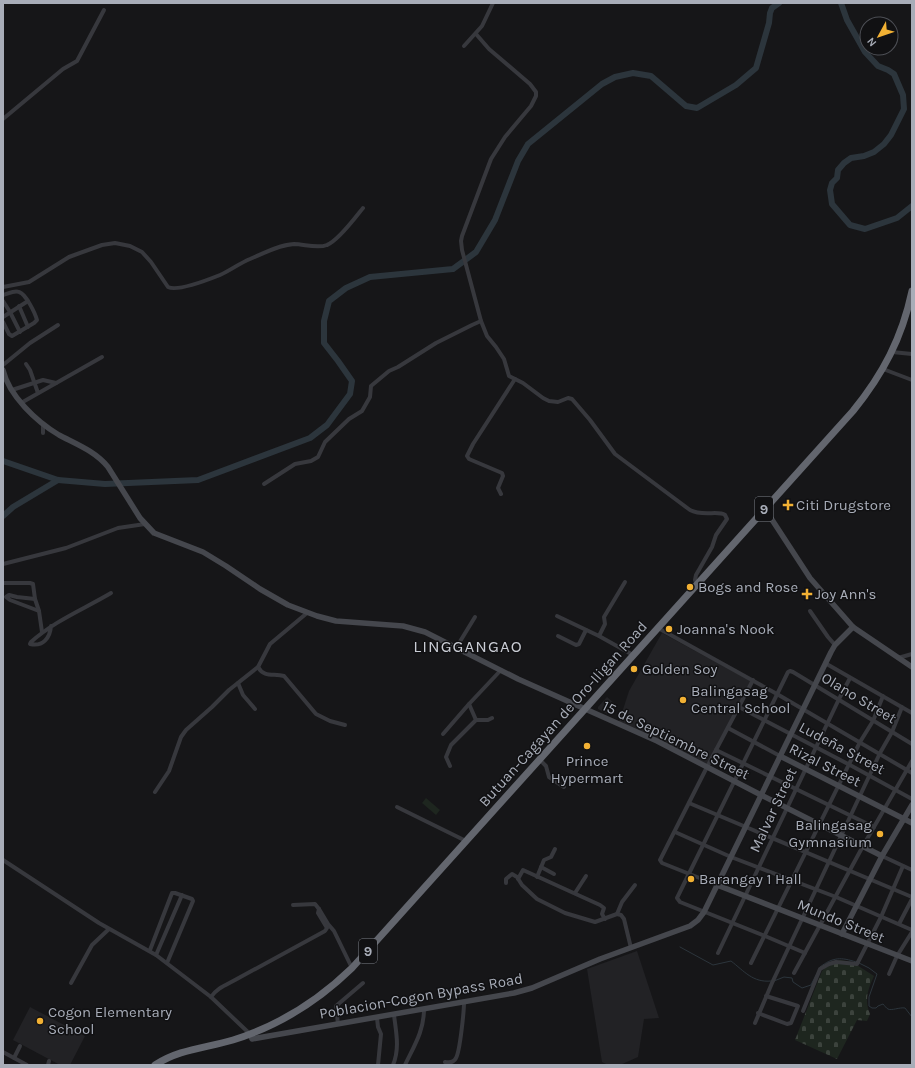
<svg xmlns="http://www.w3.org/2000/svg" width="915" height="1068" font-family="Karla,sans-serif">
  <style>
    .built { fill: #222225 }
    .green { fill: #1e261f }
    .cemetery { fill: url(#cemetery-stones) }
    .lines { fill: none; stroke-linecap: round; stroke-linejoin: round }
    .stream { stroke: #2c353c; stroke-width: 1 }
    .river { stroke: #2c353c; stroke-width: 6 }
    .street { stroke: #37383d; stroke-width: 4 }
    .secondary { stroke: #45474d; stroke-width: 5.5 }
    .highway { stroke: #63666e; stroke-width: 7 }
    .poi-dot { fill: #f2b134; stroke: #111113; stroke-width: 1.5 }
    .labels { text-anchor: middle; stroke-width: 3; stroke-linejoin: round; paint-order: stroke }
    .shield { fill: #111113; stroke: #7b7e86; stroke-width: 1 }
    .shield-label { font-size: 14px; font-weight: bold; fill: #a8adb8 }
    .poi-label { font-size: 15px; fill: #a8adb8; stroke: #111113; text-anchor: start }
    .street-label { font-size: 15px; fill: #a8adb8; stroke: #111113 }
    .quarter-label { font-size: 17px; letter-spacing: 1px; fill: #c9ccd4; stroke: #111113 }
  </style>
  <defs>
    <pattern id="cemetery-stones" width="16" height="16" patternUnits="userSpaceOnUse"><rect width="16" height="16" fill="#1e261f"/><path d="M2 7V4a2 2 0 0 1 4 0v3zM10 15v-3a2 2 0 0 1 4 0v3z" fill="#3c433d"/></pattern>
  </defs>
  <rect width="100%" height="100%" fill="#161618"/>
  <g class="built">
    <path d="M662,633l89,48 -44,83 -88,-42 10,-31z"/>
    <path d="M607,697l7,6 -7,11 -9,-5v-2z"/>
    <path d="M637,951l22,67 -15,1 -6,38 -18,8h-12l-6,-3 -15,-93z"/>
    <path d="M30,1007l55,29 -15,29h-10l-47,-25z"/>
  </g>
  <path class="green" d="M426,798l14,12 -4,5 -14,-12z"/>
  <path class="cemetery" d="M840,960l12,2 22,14c-6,13 -10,24 -4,38l-3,7 -10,-1 -20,39 -42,-19 27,-69 3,-3z"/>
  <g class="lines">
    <g class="stream">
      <path d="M680,947l33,18 18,-4c13,10 22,22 40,20"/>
      <path d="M859,963l10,5 8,6 -8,23v9l3,2h4l2,-2 5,-2c2,2 3,4 5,5 3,2 12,-2 17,-1l7,9"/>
      <path d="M820,967c13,-10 21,-10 36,-5"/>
      <path d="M774,981l10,-4 8,1 1,4 9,6 9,-3 5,-10"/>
    </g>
    <g class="river">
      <path d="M841,3l6,17 18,32 13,14 10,4 6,4 9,21 1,14 -13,26 -7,9 -10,8 -10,4 -13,2 -7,5 -6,7 -1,8 -5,5 -2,7 2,14 18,21 15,4 32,-11 15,-12"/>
      <path d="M3,461l55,19 47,4 93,-4 112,-42 17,-13 23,-31 2,-13 -14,-20 -14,-18v-22l5,-20 17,-13 24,-11 83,-8 23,-17 19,-32 23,-59 10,-17 74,-60 13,-7 18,-4 18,3 35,30 11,2 39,-23 20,-17 13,-45 1,-10 2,-5 7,-5"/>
      <path d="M3,516l10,-9 45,-27"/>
    </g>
    <g class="street">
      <path d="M476,34l13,15 41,35 6,8v4l-5,10 -26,31 -14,22 -29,77 -1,5 1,9 19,71 6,15 9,11 8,12 5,17 14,7 20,15 6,3 9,1 10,-4 4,1 18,21 25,34 75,56c13,7 28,0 35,5l2,4 -11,16 -4,12 -16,28 -1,5 2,5"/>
      <path d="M464,46l18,-20 11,-23"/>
      <path d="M3,119l60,-50 14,-8 27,-51"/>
      <path d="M3,287l26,-5 40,-25 33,-12 13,-2 15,3 12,6 9,10 17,25c10,5 42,-8 52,-12 11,-5 20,-12 30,-16 14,-6 29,-14 44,-15 10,0 23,5 33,1 11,-4 28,-27 36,-37"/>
      <path d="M3,295c5,-1 11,-5 16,-3 7,2 16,21 18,28l-3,3 -22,13 -3,-2 -6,-12"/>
      <path d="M3,301l7,11 10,20"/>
      <path d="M19,306l9,21"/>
      <path d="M3,317l25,-16"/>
      <path d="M892,352l20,2"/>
      <path d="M26,364l4,6 8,23"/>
      <path d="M3,365l27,-22 28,-18"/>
      <path d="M883,369l29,11"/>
      <path d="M12,390l31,-10 13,3"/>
      <path d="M21,403l81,-46"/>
      <path d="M43,433v-9"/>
      <path d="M264,484l31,-20 16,-3 7,-4 7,-15 24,-23 13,-8 8,-14 1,-11 18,-15 9,-4 38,-24 36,-18 9,-4"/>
      <path d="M501,494l-3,-6 5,-12 -1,-3 -33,-14 -2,-3 6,-12 42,-65"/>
      <path d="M3,564l63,-16 52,-20 27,-4"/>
      <path d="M3,583h27l3,1 2,15 4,12 3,21"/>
      <path d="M35,599l-18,-2 -8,-2 -3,2 4,3 29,11"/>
      <path d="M810,611l18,26 7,8"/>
      <path d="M557,616l42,20 34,19"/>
      <path d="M51,626c-1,12 -8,21 -21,18l1,-2c23,-21 53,-33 80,-49"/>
      <path d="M658,628l119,66 135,79"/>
      <path d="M558,636l18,9 3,-1 7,-14"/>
      <path d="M599,636l6,-12 -1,-7 21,-35"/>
      <path d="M456,648l19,-31"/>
      <path d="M898,658l14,-4"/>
      <path d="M825,663l87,50"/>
      <path d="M258,667c6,11 16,6 26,9l32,38 14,7 15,4"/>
      <path d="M238,683l5,12 12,14"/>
      <path d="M469,704l7,16"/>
      <path d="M739,707l111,58 62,34"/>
      <path d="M728,728l52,28"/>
      <path d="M443,734l26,-30 32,-34"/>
      <path d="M716,750l158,77"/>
      <path d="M540,760l6,6 3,11 15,10"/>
      <path d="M450,766l-4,-9 5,-12 25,-25h12l4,-2"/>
      <path d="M155,792l14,-21 12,-34 5,-7 26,-23 17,-17 29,-23 12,-23 37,-31"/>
      <path d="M689,803l223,94"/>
      <path d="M397,807l69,34"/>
      <path d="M675,832l56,25 105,40 76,33"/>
      <path d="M882,856l30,14"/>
      <path d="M3,860l96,63 57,32 55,42 39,37"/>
      <path d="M541,867l13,7"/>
      <path d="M537,877l7,-17 7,-3 4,-8"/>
      <path d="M518,879l5,-9 77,35 4,3 -2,6 3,5"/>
      <path d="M506,883v-4l6,-5 5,3 5,8 15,14 28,14 30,9 22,-8 4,1 3,4 7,29"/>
      <path d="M717,885l-55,-22 -2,-3 47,-93 46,-87"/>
      <path d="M575,893l11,-17"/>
      <path d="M293,905l22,-1 4,5 9,15 6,7 18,37"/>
      <path d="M617,914l5,-12 13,-17"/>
      <path d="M899,924l13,-25"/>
      <path d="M150,950l22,-57h3l17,6 1,2 -26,62"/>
      <path d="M718,953l121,-254 11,-21"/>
      <path d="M805,953l-40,-17 -85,-34 -3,-4 111,-226 2,-1 3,1 119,72"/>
      <path d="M156,955l26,-60"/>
      <path d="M751,963l109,-221 13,-21 10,-25"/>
      <path d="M794,973l69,-127 49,-85"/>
      <path d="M889,974l8,-18 15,-24"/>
      <path d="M71,983l21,-38 17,-16"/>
      <path d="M211,997c6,-9 15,-12 24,-17l90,-49 2,-3 -9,-15 1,-4"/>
      <path d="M803,1011l17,-42 9,-5 7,-2 21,2 24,-47 22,-51"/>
      <path d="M758,1013l29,11 4,-1 7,-17 -32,-10"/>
      <path d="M377,1018l1,9 3,7 -3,31"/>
      <path d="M755,1023l17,-40 108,-230 12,-21 10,-25"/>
      <path d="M338,1024l-2,-18 27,-23"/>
      <path d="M3,1052l24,13"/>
      <path d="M14,1058l6,-12"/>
      <path d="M445,1062c5,1 9,0 11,-4 4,-7 8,-47 8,-56"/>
      <path d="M48,1065l1,-4"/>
      <path d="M393,1065c7,-17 3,-33 1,-50"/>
      <path d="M405,1065c9,-19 19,-34 19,-56"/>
    </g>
    <g class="secondary">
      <path d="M3,370c6,26 34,52 56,65 17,9 36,16 49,32l32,51 14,15 49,19 23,14 34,23 28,16 29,11 19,5 67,5 22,6 93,47 139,62 104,54 121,61"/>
      <path d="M765,509l45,69 43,49 59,40"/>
      <path d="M780,756l132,67"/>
      <path d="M717,885l195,76"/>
      <path d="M842,934l40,-78 30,-51"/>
      <path d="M250,1034l2,5 262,-46 18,-5 68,-29 90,-33 8,-6 6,-8 127,-260 4,-7 18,-18"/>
    </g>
    <path class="highway" d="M155,1065c24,-16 51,-17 78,-25 45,-14 85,-39 119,-72l501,-557c30,-37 49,-73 59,-120"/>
  </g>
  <g class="poi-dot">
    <path d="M786 499h4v4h4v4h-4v4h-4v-4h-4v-4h4z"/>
    <circle cx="690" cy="587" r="4"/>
    <path d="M805 588h4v4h4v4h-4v4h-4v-4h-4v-4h4z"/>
    <circle cx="669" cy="629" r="4"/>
    <circle cx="634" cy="669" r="4"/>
    <circle cx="683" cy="700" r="4"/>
    <circle cx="587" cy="746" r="4"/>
    <circle cx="880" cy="834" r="4"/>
    <circle cx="691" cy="879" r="4"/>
    <circle cx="40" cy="1021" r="4"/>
  </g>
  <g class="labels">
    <g class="shield">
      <rect x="755" y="497" width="18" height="24" rx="3"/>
      <rect x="359" y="939" width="18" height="24" rx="3"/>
    </g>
    <g class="shield-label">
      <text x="764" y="514">9</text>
      <text x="368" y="956">9</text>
    </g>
    <g class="poi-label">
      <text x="796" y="510">Citi Drugstore</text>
      <text x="698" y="592">Bogs and Rose</text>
      <text x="815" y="599">Joy Ann's</text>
      <text x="677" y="634">Joanna's Nook</text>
      <text x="642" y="674">Golden Soy</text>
      <text x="691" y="696">Balingasag<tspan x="691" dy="17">Central School</tspan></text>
      <text x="587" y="766" text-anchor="middle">Prince<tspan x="587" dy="17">Hypermart</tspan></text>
      <text x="872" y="830" text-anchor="end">Balingasag<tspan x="872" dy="17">Gymnasium</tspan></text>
      <text x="699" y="884">Barangay 1 Hall</text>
      <text x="48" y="1017">Cogon Elementary<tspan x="48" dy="17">School</tspan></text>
    </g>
    <g class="street-label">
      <text transform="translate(859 698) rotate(31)" y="5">Olano Street</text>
      <text transform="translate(563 714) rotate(-48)" y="5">Butuan-Cagayan de Oro-Iligan Road</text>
      <text transform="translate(676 740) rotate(26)" y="5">15 de Septiembre Street</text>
      <text transform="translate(842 748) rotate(28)" y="5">Ludeña Street</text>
      <text transform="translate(825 765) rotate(27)" y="5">Rizal Street</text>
      <text transform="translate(773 810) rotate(-65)" y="5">Malvar Street</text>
      <text transform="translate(841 921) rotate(22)" y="5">Mundo Street</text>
      <text transform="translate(421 996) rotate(-10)" y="5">Poblacion-Cogon Bypass Road</text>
    </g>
    <g class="quarter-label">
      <text x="468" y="652">LINGGANGAO</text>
    </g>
  </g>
  <rect width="915" height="1068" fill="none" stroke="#a8adb8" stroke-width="8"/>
  <g transform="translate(879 36) rotate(230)"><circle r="19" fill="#111113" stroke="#4d4f55"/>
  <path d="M0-3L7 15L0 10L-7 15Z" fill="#f2b134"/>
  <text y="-6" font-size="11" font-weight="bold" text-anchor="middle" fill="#a8adb8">N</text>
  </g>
</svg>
